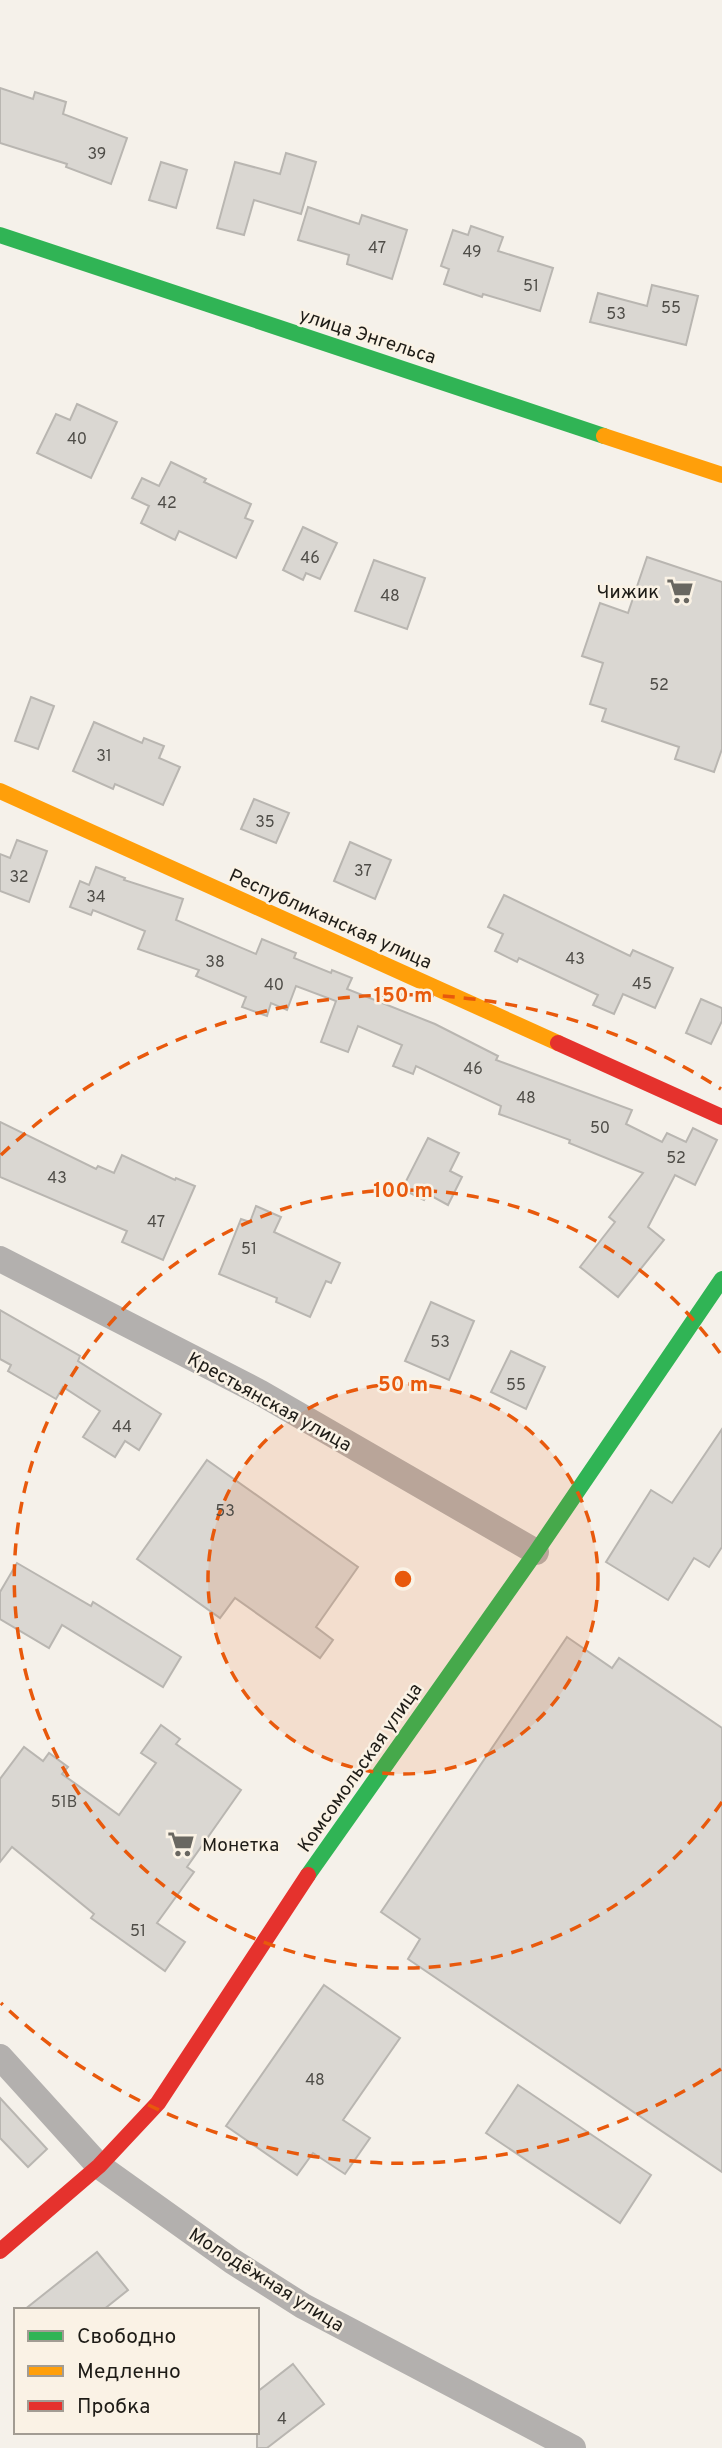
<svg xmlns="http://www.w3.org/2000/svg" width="722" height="2448" font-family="Overpass,sans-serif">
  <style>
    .building { fill: #dad7d2; stroke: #b9b6b1; stroke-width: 2 }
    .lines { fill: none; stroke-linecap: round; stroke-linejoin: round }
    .street { stroke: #b3b0ae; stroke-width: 26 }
    .fast { stroke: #30b455; stroke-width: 16 }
    .slow { stroke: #ff9f0a; stroke-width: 16 }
    .jam { stroke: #e5322d; stroke-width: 16 }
    .ring { fill: none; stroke: #e8590c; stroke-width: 3.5; stroke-dasharray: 12 9 }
    .labels { text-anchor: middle; stroke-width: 5; stroke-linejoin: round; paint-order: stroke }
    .number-label { font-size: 16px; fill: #4f4d48 }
    .street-label { font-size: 19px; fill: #1e1c17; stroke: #faf2e5 }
    .poi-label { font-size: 19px; fill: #1e1c17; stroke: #faf2e5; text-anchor: end }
    .centre { fill: #e8590c; stroke: #faf2e5; stroke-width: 3.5 }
    .ring-label { font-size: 21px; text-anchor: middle; font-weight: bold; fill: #e8590c; stroke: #faf2e5; stroke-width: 5; stroke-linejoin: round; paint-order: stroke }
  </style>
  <rect width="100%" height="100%" fill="#f5f1ea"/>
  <g class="building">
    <path d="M0,88l33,11 2,-7 31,10 -3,12 64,24 -16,46 -45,-17 1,-3 -67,-21z"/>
    <path d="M286,153l30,9 -15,52 -47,-14 -10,35 -27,-7 18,-66 45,12z"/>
    <path d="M161,162l26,8 -11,38 -27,-8z"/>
    <path d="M308,207l51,17 3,-9 45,15 -15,49 -45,-15 2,-9 -51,-15z"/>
    <path d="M471,226l32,11 -5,14 55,17 -13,43 -57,-17 -1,3 -38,-13 5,-15 -8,-3 12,-36 15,5z"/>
    <path d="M652,285l46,11 -12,49 -96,-23 8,-29 49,13z"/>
    <path d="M77,404l40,18 -26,56 -54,-25 19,-39 14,6z"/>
    <path d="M171,462l35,17 -2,3 47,22 -6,14 8,3 -17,37 -57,-27 -4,9 -34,-17 8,-17 -17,-8 10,-20 17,8z"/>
    <path d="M303,527l34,16 -17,36 -14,-6 -3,7 -20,-10z"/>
    <path d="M647,557l75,25v167l-8,23 -39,-13 4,-12 -77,-26 4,-12 -16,-5 13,-41 -21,-7 18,-53 28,10z"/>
    <path d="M374,560l51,18 -18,51 -52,-18z"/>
    <path d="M31,697l23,9 -16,43 -23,-8z"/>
    <path d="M94,722l48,21 2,-5 20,8 -5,12 21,9 -17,38 -48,-21 -2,5 -40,-18z"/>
    <path d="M254,799l35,14 -13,30 -35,-14z"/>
    <path d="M17,840l30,11 -18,51 -29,-11v-37l10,4z"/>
    <path d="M350,842l41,18 -16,39 -41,-18z"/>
    <path d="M96,867l29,11 -1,2 59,19 -7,21 80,34 6,-15 34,14 -2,5 37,15 1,-3 20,8 -5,11 88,35 63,32 -2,4 136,50 -6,14 36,18 5,-9 19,9 7,-14 24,12 -22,45 -20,-10 -27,52 16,13 -46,57 -38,-30 35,-45 -6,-5 34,-44 -74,-30 1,-3 -71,-26 2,-8 -85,-40 -3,8 -20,-8 9,-21 -44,-19 -10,26 -27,-10 15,-41 -40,-15 -9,24 -16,-7 -4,13 -25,-9 4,-10 -50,-21 3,-6 -61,-21 7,-18 -52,-21 -2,5 -21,-8 10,-26 9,4z"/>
    <path d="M504,895l126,61 3,-6 40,18 -18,40 -32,-14 -9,20 -21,-9 5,-10 -79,-37 -2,4 -22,-11 8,-17 -15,-7z"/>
    <path d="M701,999l21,9v13l-11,23 -25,-11z"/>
    <path d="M0,1122l96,47 2,-3 16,7 8,-18 53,25 1,-2 19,8 -32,74 -41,-18 5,-11 -127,-54z"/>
    <path d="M428,1138l31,15 -9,18 12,6 -14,28 -20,-11 -4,6 -22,-11z"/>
    <path d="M256,1206l25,11 -7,15 66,31 -9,20 -5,-2 -16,36 -34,-15 1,-4 -58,-24 22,-55 9,3z"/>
    <path d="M431,1302l43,19 -25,59 -44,-19z"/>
    <path d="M0,1310l80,46 -2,5 83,53 -22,36 -14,-9 -10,16 -32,-20 17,-26 -37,-24 -7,12 -48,-28 3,-6 -11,-6z"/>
    <path d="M511,1351l34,16 -19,42 -35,-17z"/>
    <path d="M722,1429v118l-13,20 -15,-9 -26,42 -62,-38 45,-72 21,13z"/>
    <path d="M207,1460l151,107 -42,60 17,13 -13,18 -85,-60 -15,20 -83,-59z"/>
    <path d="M17,1563l74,43 2,-4 88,55 -18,30 -101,-62 -13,23 -49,-29v-27z"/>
    <path d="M567,1637l45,31 7,-10 103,70v444l-314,-213 12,-20 -39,-27z"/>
    <path d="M161,1725l19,14 -4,5 65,46 -54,77 7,5 -37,51 28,19 -20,29 -74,-53 3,-4 -82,-67 -12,15v-83l24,-32 19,14 6,-8 19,14 -6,7 57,41 37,-52 -15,-10z"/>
    <path d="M324,1985l76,53 -57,82 27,18 -25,36 -32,-21 -16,22 -71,-49z"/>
    <path d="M518,2085l133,90 -31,48 -134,-90z"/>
    <path d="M0,2098l47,51 -19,18 -28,-29z"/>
    <path d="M97,2252l31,38 -25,20h-79z"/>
    <path d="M293,2364l31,40 -57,44h-10v-56z"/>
  </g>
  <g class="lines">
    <g class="street">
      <path d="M0,1259l259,133 277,160"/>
      <path d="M0,2057l99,109 133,95 71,45 270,142"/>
    </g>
    <g class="fast">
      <path d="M0,235l604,201"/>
      <path d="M308,1875l228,-323 186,-273"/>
    </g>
    <g class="slow">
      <path d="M604,436l118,39"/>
      <path d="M0,791l558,252"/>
    </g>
    <g class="jam">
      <path d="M558,1043l164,74"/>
      <path d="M0,2251l99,-85 59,-63 150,-228"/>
    </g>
  </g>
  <circle cx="403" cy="1579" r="195" fill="#e8590c" fill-opacity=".12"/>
  <g class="ring">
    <circle cx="403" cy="1579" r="195"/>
    <path d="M722 1802A389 389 0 1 1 722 1356"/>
    <path d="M721 2069A584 584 0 0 1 1 2003M1 1155A584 584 0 0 1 721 1089"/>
  </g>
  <defs>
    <symbol id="supermarket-bare" viewBox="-9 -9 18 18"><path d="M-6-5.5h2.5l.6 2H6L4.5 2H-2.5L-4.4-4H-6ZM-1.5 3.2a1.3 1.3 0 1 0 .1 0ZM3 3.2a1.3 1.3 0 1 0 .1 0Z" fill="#696761" stroke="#faf2e5" stroke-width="2.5" paint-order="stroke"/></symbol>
  </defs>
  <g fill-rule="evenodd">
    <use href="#supermarket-bare" x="661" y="572" width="38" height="38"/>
    <use href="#supermarket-bare" x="162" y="1825" width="38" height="38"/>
  </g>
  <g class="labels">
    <g class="number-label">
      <text x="97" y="159">39</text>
      <text x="377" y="253">47</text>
      <text x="472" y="257">49</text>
      <text x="531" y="291">51</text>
      <text x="671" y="313">55</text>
      <text x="616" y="319">53</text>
      <text x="77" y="444">40</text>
      <text x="167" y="508">42</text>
      <text x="310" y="563">46</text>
      <text x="390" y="601">48</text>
      <text x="659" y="690">52</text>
      <text x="104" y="761">31</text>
      <text x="265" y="827">35</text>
      <text x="363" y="876">37</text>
      <text x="19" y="882">32</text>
      <text x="96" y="902">34</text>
      <text x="575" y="964">43</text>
      <text x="215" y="967">38</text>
      <text x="642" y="989">45</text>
      <text x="274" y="990">40</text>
      <text x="473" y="1074">46</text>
      <text x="526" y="1103">48</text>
      <text x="600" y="1133">50</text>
      <text x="676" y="1163">52</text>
      <text x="57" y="1183">43</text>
      <text x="156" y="1227">47</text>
      <text x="249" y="1254">51</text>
      <text x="440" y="1347">53</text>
      <text x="516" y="1390">55</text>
      <text x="122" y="1432">44</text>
      <text x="225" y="1516">53</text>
      <text x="64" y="1807">51В</text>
      <text x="138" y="1936">51</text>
      <text x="315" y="2085">48</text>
      <text x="282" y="2424">4</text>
    </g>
    <g class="street-label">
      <text transform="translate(368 335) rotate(18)" y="7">улица Энгельса</text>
      <text transform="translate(331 918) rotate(24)" y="7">Республиканская улица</text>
      <text transform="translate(270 1401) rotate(29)" y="7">Крестьянская улица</text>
      <text transform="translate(359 1767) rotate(-55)" y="7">Комсомольская улица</text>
      <text transform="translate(267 2279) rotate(32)" y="7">Молодёжная улица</text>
    </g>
    <g class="poi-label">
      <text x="659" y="598">Чижик</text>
      <text x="202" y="1851" text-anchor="start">Монетка</text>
    </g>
  </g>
  <circle cx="403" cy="1579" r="10" class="centre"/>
  <g class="ring-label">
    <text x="403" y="1002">150 m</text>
    <text x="403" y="1197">100 m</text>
    <text x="403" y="1391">50 m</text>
  </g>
  <rect x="14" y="2308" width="245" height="126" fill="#faf2e5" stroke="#a29c93" stroke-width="2"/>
  <rect x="28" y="2331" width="35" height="10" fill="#30b455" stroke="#a29c93" stroke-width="2"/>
  <text x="77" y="2343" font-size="21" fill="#1e1c17">Свободно</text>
  <rect x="28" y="2366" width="35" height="10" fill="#ff9f0a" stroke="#a29c93" stroke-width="2"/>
  <text x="77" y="2378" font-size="21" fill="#1e1c17">Медленно</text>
  <rect x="28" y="2401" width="35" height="10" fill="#e5322d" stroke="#a29c93" stroke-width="2"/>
  <text x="77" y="2413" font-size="21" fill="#1e1c17">Пробка</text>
</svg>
